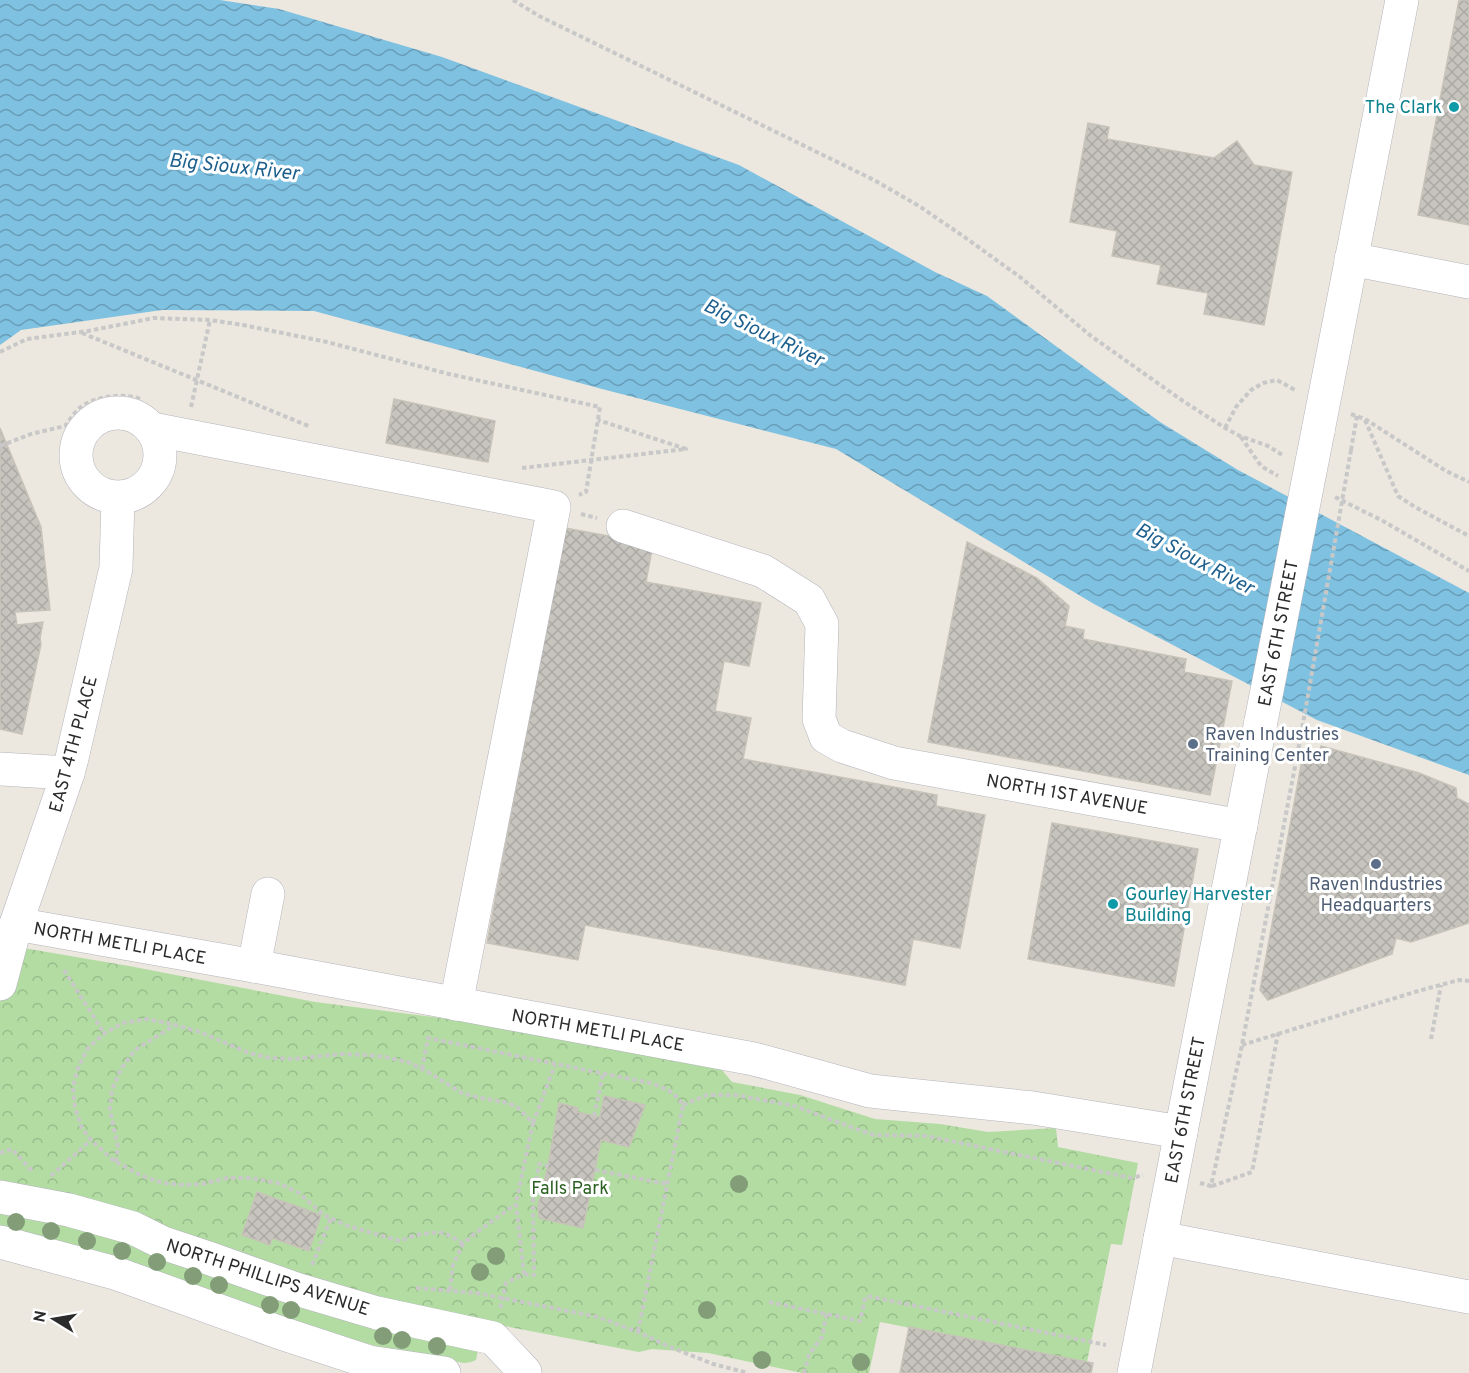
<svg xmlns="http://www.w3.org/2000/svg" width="1469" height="1373" font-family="Overpass,sans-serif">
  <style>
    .grass { fill: #b2dca2 }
    .park { fill: url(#park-crowns) }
    .water { fill: url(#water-waves) }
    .building { fill: url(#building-cross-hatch); stroke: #c7c3b9; stroke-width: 1.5 }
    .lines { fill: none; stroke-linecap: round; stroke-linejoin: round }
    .minor-casing { stroke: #b3b4bd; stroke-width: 34 }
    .path { stroke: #c8c8c8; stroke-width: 4; stroke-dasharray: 4.5 3; stroke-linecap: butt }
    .minor { stroke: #fff; stroke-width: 33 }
    .minor-bridge-casing { stroke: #b3b4bd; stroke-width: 34; stroke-linecap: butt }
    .path-bridge { stroke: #c8c8c8; stroke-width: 4; stroke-dasharray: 4.5 3; stroke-linecap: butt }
    .minor-bridge { stroke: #fff; stroke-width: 33 }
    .tree { fill: #829d78 }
    .culture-dot { fill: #0f9aa8; stroke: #fff; stroke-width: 2 }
    .service-dot { fill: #5c6f8a; stroke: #fff; stroke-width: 2 }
    .labels { text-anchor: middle; stroke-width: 6; stroke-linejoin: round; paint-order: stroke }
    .culture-label { font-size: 18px; fill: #0d838f; stroke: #fff; text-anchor: end }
    .street-label { font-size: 18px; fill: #2b2b2b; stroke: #fff }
    .service-label { font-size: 18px; fill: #4e5e75; stroke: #fff; text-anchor: start }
    .park-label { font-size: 18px; fill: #2c6123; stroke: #fff }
    .water-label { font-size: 20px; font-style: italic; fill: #1d608e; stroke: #fff }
  </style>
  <defs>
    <pattern id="park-crowns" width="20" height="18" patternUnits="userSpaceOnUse" patternTransform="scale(1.5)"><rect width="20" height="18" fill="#b2dca2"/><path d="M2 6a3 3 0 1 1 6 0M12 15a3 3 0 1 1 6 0" fill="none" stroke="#99bd8c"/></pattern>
    <pattern id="water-waves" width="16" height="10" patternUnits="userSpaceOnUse" patternTransform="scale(1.5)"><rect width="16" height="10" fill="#7fc1e1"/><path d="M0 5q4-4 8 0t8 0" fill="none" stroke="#689db7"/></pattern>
    <pattern id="building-cross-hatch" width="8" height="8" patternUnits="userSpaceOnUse" patternTransform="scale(1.5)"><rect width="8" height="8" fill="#c7c4be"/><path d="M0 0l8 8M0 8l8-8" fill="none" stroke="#aba9a3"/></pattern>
  </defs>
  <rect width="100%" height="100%" fill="#ece7df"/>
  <path class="grass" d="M0,1208l43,10 435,132 -2,10 -5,2 -7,1 -84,-16 -36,-10 -344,-109z"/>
  <path class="park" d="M0,944l129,22 186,36 173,22 234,46 10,12 68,13 75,24 65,5 48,8 68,-4 2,19 80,16 -16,82 -11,-1 -24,118 -207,-40 -11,51h-67l-94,-20 -56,-4 -13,3 -254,-49 -385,-120z"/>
  <path class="water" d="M0,0h220l59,9 163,48 297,108 196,107 52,24 173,126 78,48 231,123v182l-152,-55 -223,-116 -258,-155 -234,-60 -288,-78 -152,-1 -141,20 -21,15z"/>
  <g class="building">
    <path d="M1459,0h10v225l-51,-10z"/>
    <path d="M1088,123l21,4 -2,12 107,19 23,-17 17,24 38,7 -28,153 -60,-11 4,-21 -51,-9 4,-19 -49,-9 5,-25 -47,-9z"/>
    <path d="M394,399l101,22 -7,41 -102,-19z"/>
    <path d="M0,428l41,99 9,83 -35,2 2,13 26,-3 -3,16 1,6 -19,90 -22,-5z"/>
    <path d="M565,528l88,16 -7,38 115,21 -12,63 -25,-5 -9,50 36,7 -8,41 194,36 -1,11 49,9 -25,133 -47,-9 -8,46 -320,-60 -7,35 -91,-17z"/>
    <path d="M967,542l70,36 32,28 -4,20 19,4 -1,9 103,20 -2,13 48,9 -22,114 -282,-53z"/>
    <path d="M1321,746l98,27 37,15 1,10 12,6v119l-58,19 -15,-4 -4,16 -124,46 -8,-10 42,-230 15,3z"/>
    <path d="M1052,823l146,26 -24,137 -146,-27z"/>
    <path d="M604,1096l41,9 -16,42 -28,-7 -18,88 -44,-10 -1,-12 10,-40 11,-63 19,5 -1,4 23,5z"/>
    <path d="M257,1192l64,23 -12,36 -37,-13 -2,7 -28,-10z"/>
    <path d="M909,1327l184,36 -2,10h-191z"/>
  </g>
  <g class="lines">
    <defs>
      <g id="minor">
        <path d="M1351,259l118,23"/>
        <circle cx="118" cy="455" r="42"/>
        <path d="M152,429l402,78 -98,497"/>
        <path d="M1318,431l84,-431"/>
        <path d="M623,526l140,45 46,29 13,24 -3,95 7,18 16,9 52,17 347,63"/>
        <path d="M0,769l68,4"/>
        <path d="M16,924l238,42 500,93 116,32 163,17 148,24"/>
        <path d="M254,966l14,-72"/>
        <path d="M0,984l16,-60 52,-151 4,-15 44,-190 2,-70"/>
        <path d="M0,1197l69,13 64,18 30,15 48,16 85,30 81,24 116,25 32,34"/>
        <path d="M1160,1238l309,59"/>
        <path d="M0,1242l115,31 163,59 91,30 75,11"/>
        <path d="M1134,1373l127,-652"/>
      </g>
    </defs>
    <use href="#minor" class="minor-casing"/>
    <g class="path">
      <path d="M513,0l26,16 335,164 45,26 44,30 57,41 71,59 92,65 42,27 15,8 28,10 16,10"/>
      <path d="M82,333l229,94"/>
      <path d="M0,352l27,-13 61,-8 66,-13 56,2 33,5 84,17 122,32 151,33 -14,85 -7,3"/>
      <path d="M191,407l19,-87"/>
      <path d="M1351,414l14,5 81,52 23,11"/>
      <path d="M1365,420l33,76 17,11 54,29"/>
      <path d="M1225,428l11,-21 15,-17 12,-7 14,-3 18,10"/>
      <path d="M1241,437l20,29 17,10"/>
      <path d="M0,446l31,-12 34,-8c5,-6 10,-15 16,-19 14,-11 46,-15 61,-7"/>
      <path d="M1351,450l6,-34"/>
      <path d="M522,468l164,-19 -88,-29"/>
      <path d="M1335,497l48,24 86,50"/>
      <path d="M581,514l16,4"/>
      <path d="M64,970l40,63"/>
      <path d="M1431,1039l10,-54"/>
      <path d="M1242,1045l176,-54 41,-11 10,1"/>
      <path d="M422,1069l6,-31 222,45c15,5 24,8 33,22l-45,227"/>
      <path d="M683,1105l24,-10h28l60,11 64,24 15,5 52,1 206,42 11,-3"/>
      <path d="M594,1116l9,-42"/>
      <path d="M533,1123l22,-58"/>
      <path d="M0,1153l12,-4 21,23"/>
      <path d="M116,1162l2,-15 -8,-37 2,-20 9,-21 14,-19 40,-25"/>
      <path d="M595,1170l72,14"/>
      <path d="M51,1176l40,-36"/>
      <path d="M1200,1183l11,3 31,-141 59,-310"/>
      <path d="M1212,1186l40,-14 26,-139"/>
      <path d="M463,1244l-12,-8 -12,-4 -23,3 -16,6 -52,-15 -24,-11 -25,-22 -21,-10 -27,-5h-24l-25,6 -17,1 -23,-2 -22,-8 -27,-15 -22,-20 -9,-12 -7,-20 -2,-21 5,-19 10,-20 17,-15 18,-10 24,-4 25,5 28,8 49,21 21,5 24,1 48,-5 25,1 18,2 23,5 20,10 34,21 14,4 32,6 9,4 16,16 -17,80 8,71 -18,9 -6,26"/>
      <path d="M312,1265l19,-47"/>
      <path d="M524,1274l10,1 -1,-77 6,-34 9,2"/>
      <path d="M416,1288l61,5 121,24 40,15 32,15 43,17 35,9"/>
      <path d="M450,1290l3,-25 10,-21 10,-9 43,-31"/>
      <path d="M769,1302l91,19 5,-22 2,-3 239,49"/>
      <path d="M804,1373l5,-18 13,-18 5,-24"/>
    </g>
    <use href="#minor" class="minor"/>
    <defs>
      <path id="minor-bridge" d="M1261,721l57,-290"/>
    </defs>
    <use href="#minor-bridge" class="minor-bridge-casing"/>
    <path class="path-bridge" d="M1301,735l50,-285"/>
    <use href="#minor-bridge" class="minor-bridge"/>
  </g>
  <g class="tree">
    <circle cx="739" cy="1184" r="9"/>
    <circle cx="16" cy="1222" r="9"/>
    <circle cx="51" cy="1231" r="9"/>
    <circle cx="87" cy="1241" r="9"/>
    <circle cx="122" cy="1251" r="9"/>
    <circle cx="496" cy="1256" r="9"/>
    <circle cx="157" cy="1262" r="9"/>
    <circle cx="480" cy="1272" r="9"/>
    <circle cx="193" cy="1276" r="9"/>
    <circle cx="219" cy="1285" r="9"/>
    <circle cx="270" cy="1305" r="9"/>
    <circle cx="291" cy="1310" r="9"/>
    <circle cx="707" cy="1310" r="9"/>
    <circle cx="383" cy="1336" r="9"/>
    <circle cx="402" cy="1340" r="9"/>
    <circle cx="437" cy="1346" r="9"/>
    <circle cx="762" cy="1360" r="9"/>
    <circle cx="861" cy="1362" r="9"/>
  </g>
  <g class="culture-dot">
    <circle cx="1454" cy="107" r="6"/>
    <circle cx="1113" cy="904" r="6"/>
  </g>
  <g class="service-dot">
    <circle cx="1193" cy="744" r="6"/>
    <circle cx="1376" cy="864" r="6"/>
  </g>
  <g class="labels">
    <g class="culture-label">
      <text x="1442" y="113">The Clark</text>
      <text x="1125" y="900" text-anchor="start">Gourley Harvester<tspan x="1125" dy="21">Building</tspan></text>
    </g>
    <g class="street-label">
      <text transform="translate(1278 633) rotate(-79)" y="6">EAST 6TH STREET</text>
      <text transform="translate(73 744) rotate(-75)" y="6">EAST 4TH PLACE</text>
      <text transform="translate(1067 794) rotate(10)" y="6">NORTH 1ST AVENUE</text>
      <text transform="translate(120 943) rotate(10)" y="6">NORTH METLI PLACE</text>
      <text transform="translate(598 1030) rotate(10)" y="6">NORTH METLI PLACE</text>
      <text transform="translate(1185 1110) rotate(-79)" y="6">EAST 6TH STREET</text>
      <text transform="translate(268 1277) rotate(18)" y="6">NORTH PHILLIPS AVENUE</text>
    </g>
    <g class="service-label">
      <text x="1205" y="740">Raven Industries<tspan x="1205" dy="21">Training Center</tspan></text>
      <text x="1376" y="890" text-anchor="middle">Raven Industries<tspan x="1376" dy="21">Headquarters</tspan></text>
    </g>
    <g class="park-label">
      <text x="570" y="1194">Falls Park</text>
    </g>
    <g class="water-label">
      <text transform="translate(234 166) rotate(6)" y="7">Big Sioux River</text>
      <text transform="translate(764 332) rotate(26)" y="7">Big Sioux River</text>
      <text transform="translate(1195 558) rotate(28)" y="7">Big Sioux River</text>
    </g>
  </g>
  <g transform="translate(54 1319) rotate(281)" stroke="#ffffff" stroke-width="4.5" paint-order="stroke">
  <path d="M0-4.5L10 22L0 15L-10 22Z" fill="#2b2b2b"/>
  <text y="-9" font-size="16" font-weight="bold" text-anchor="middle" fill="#2b2b2b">N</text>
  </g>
</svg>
